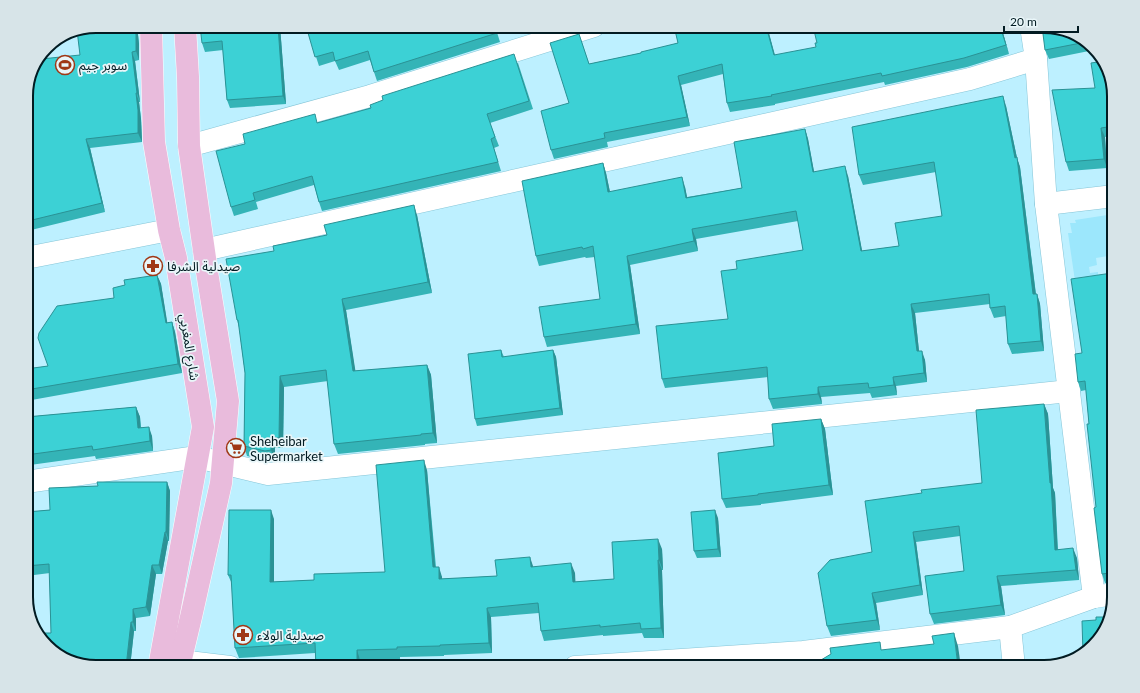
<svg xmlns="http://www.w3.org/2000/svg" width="1140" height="693" font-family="Lato,'Noto Sans Arabic',sans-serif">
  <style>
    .built { fill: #9ce7fc }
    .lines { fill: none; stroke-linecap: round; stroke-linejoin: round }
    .minor-casing { stroke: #85c5d7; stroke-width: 23 }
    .major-casing { stroke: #fff; stroke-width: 23 }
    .minor { stroke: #fff; stroke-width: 22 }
    .major { stroke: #e9bbdc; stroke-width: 22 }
    .wall { fill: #34b4b7 }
    .shaded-wall { fill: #2a9295 }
    .building { fill: #3cd1d5; stroke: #2a9295 }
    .labels { text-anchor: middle; stroke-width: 3.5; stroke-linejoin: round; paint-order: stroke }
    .poi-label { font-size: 13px; fill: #021b22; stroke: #e9f6f9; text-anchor: start }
    .street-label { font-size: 13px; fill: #021b22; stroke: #e9f6f9 }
    .rim { fill: none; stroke: #021b22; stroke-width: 2 }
  </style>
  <rect width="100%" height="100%" fill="#bdf0ff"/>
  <path class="built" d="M1114,214v41l-18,3 1,7 -8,2 1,6 8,-1v5l-23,4 -7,-48h4l-2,-10h6l-1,-3z"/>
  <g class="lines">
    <defs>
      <g id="minor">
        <path d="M1031,26l5,33 10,145 48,393"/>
        <path d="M189,146l181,-50 224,-70"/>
        <path d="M1046,204l68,-8"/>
        <path d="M204,250l766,-171 66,-20"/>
        <path d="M26,258l143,-28"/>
        <path d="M26,482l171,-25 71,17 801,-83"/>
        <path d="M1010,627l4,40"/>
        <path d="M180,661l50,6"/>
        <path d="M575,667l228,-15 207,-25 84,-30 20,-3"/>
      </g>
      <g id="major">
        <path d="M151,26l3,116 15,88 7,28 27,169 -44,240"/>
        <path d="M179,667l12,-50 30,-134 7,-82 -21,-129 -18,-126 -1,-69 -3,-51"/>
      </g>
    </defs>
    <use href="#minor" class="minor-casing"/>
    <use href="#major" class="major-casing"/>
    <use href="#minor" class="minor"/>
    <use href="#major" class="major"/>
  </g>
  <g class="wall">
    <path d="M96,26h41l2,18v16l-4,1 5,41h-1l2,17 1,23 -52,6 15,64 -74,18 3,14 -8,1v-154l54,-36z"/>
    <path d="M280,26l6,78 -56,4 -3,-8 -4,-50 -18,2 -3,-9z"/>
    <path d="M306,26h189l5,16 -123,39 -7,-21 -31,10 -4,-9 -16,5z"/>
    <path d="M674,26h93l8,29 226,-29 8,28 -42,13 -82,18 -1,-3 -109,22v1l-45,7 -3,-9 -4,-29 -42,11 9,41 -83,16 1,5 -54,12 -3,-9 18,-47 10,-69 10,30 52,-11 37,-10z"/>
    <path d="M1079,35l15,15 -45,9 -4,-9z"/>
    <path d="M518,63l15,46 -43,14 9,23 -5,2 7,23 -179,40 -3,-9 -5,-17 -58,17 2,7 -24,7 -3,-9 14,-63 126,-36z"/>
    <path d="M1095,88l19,3v44l-9,2 2,31 -38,3 -3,-9z"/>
    <path d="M1006,106l11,52 3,9 16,127h1l3,10 4,47 -32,3 -4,-10 -2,-28 -12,2 -4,-10v-4l-75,9 4,38 6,9 2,22 -31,4 1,9 -25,3 -2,-5 -49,4 1,7 -49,5 -4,-10 -1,-22 -103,11 -3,-9 66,-60 9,-50 66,-19 -5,-29 -102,18 2,12 -68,14 10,69 -93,13 -3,-10 56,-38 -5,-42 -9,1 -1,-1 -46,9 -3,-10 67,-93 3,10 4,19 75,-5 2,10 55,-9 63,-59 3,10 6,33 34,4 14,75 37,-5 43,-30 -6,-44 -73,13 -4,-10z"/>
    <path d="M417,215l15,78 -86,17 9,61 72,-6 4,10 6,68 -12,1v1l-87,9 -4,-10 -6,-63 -44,6 -1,61h-8v13h-6l-22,-5 -3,-10 1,-73 -6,-46 -2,-7 37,-69 53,-16z"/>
    <path d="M1114,255v327l-9,1 -3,-9 -6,-67 -10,-117 -5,1 -3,-9 4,-29 30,-80z"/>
    <path d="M157,275l4,9 6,39 5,-1 3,10 7,41 -156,28v-32l22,-3 66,-68 11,-13z"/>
    <path d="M26,297l2,19h-2z"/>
    <path d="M501,350l3,7 49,-7 3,7 7,58 -86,11 -2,-7z"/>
    <path d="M1044,404l4,10 5,74 2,5 3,56 19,9 2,22 -78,6 4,29 -71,9 -4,-10 34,-43 -4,-35 -44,6 7,53 -47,8 4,27 -49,6 -4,-10 45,-74 50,-59 60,-10z"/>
    <path d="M136,407l4,10 1,10 11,9 1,15 -57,8 -1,-3 -65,9 -1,-2h-3v-46z"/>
    <path d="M821,419l4,10 8,66 -72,9v1l-35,3 -4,-9 52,-53z"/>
    <path d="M427,470l9,97 6,10v2l55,-3 36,-9 42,6v9l39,-3 48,-30 1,21h-1l2,68h-20l-2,-5 -39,3v-1l-59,6 -3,-10 -2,-18 -48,4 1,36 -48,2v1l-44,1v2l-40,1v7h-44l-1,-14 -76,5 -4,-10 -3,-64 -4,-9 46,-56v63l40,-2 71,-8z"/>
    <path d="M167,482l3,9 -1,50h-1l-6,33h-6l-6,42 -14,2v13h-2l-4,36h-34l-45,-34 -1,-60 -24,3v-64l24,-2 48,-24z"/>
    <path d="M718,518l3,39 -24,1 -3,-7z"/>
  </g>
  <g class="shaded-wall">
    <path d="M135,26h2l2,18v16l-3,-9z"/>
    <path d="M278,26h2l6,78 -3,-8z"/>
    <path d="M766,26h1l10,38 -3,-9z"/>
    <path d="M1000,26h1l8,28 -3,-9z"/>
    <path d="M132,52l3,9 5,41 -3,-9z"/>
    <path d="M678,76l3,9 9,41 -3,-9z"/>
    <path d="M136,93l3,9 2,17 1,23 -4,-9z"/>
    <path d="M1003,96l3,10 11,52 3,9 17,137 -4,-10 -18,-136z"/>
    <path d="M1101,128l4,9 2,31 -3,-9z"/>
    <path d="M805,129l3,10 8,43 -3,-10z"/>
    <path d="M86,139l4,9 15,64 -3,-9z"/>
    <path d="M603,163l3,10 6,29 -4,-10z"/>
    <path d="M845,166l3,10 16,85 -3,-10z"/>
    <path d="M682,177l3,10 4,20 -3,-9z"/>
    <path d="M414,205l3,10 15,78 -4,-11z"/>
    <path d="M28,221l3,9 3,14 -3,-9z"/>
    <path d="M692,229l4,10 2,12 -4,-10z"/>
    <path d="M627,256l3,9 10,69 -4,-10z"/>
    <path d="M157,275l4,9 8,49 -3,-10z"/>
    <path d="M1037,294l3,10 4,47 -3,-10z"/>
    <path d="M26,297l2,19 -2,-6z"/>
    <path d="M342,299l4,11 11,71 -4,-10z"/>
    <path d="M911,304l4,9 5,48 -3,-10z"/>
    <path d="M172,322l3,10 7,41 -4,-9z"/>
    <path d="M553,350l3,7 7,58 -3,-7z"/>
    <path d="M922,351l3,9 2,22 -3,-9z"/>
    <path d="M427,365l4,10 6,68 -4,-10z"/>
    <path d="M280,376l4,11 -1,61 -4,-10z"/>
    <path d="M893,377l3,9 1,9 -3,-10z"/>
    <path d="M818,387l3,10 1,7 -4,-10z"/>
    <path d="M1044,404l4,10 5,74 2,5 3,67 -3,-10z"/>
    <path d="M136,407l4,10 1,20 -3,-9z"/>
    <path d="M821,419l4,10 8,66 -4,-10z"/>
    <path d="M149,427l3,9 1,15 -3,-10z"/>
    <path d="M271,437l4,11v13l-4,-11z"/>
    <path d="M424,460l3,10 9,107 -3,-10z"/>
    <path d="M167,482l3,9 -1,50 -3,-9z"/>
    <path d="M271,510l3,9v73l-4,-10z"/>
    <path d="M715,510l3,8 3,39 -3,-8z"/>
    <path d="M165,532l3,9 -6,33 -3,-9z"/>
    <path d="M913,532l3,10 7,53 -3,-10z"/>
    <path d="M658,539l4,10 1,21 -4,-10z"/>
    <path d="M1073,548l4,10 2,22 -3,-10z"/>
    <path d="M530,557l3,9 1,11 -3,-10z"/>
    <path d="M658,560l4,10 2,68 -3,-10z"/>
    <path d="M571,563l4,10 1,19 -3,-10z"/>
    <path d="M152,565l4,9 -6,42 -4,-9z"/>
    <path d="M439,567l3,10 1,12 -4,-10z"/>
    <path d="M997,576l4,10 4,29 -4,-10z"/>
    <path d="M872,593l4,10 4,27 -3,-10z"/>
    <path d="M487,608l4,9 1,36 -3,-10z"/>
    <path d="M133,609l3,9v13l-3,-9z"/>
    <path d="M131,622l3,9 -4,36h-4z"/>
    <path d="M954,633l4,13 3,21h-3z"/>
    <path d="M357,650l3,10v7h-3z"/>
  </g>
  <g class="building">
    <path d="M96,26h39l1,9v16l-4,1 5,41h-1l2,17v23l-52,6 16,64 -74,18 3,14 -5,1v-145l15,-32 39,-4 -3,-25z"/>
    <path d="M200,26h78l5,70 -56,4 -5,-59 -20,2z"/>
    <path d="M306,26h188l3,7 -123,39 -6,-21 -33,10 -2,-9 -18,5z"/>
    <path d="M674,26h92l8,29 42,-8 -1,-4h2l-4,-17h187l6,19 -42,13 -82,18 -1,-3 -110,22 1,1 -45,7 -5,-39 -44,12 9,41 -83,16 1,5 -54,12 -10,-39 28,-8 -19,-60 29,-9 10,30 52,-11v-1l37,-9z"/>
    <path d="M1042,26h2l35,9 7,7 -41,8z"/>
    <path d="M514,54l15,47 -42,13 8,23 -4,2 7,23 -179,40 -7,-26 -59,17 2,7 -24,7 -15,-56 29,-7 -2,-10 72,-20 2,9 54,-15 -1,-3 13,-5 -1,-4z"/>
    <path d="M1105,61l9,30v35l-13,2 3,31 -38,3 -14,-72 43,-2 -4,-25z"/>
    <path d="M1003,96l12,62 2,-1 16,137h4l4,47 -33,3 -3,-38 -15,2 -1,-14 -78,10 6,47h5l2,22 -31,4 1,8 -25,3 -1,-5 -50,4v7l-49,5 -2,-32 -105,12 -6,-53 72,-7 -7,-48 16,-2 -1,-8 67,-11 -7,-39 -104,18 2,12 -67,15 9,68 -92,13 -5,-30 61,-8 -7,-53 -10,3 -1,-2 -46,9 -14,-75 81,-18 5,29 74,-15 4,21 56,-10 -8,-46 71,-13 8,43 32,-6 16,85 38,-5 -4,-23 47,-7 -8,-54 -75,13 -7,-48z"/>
    <path d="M414,205l14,77 -86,17 11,72 74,-6 6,68 -12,1v1l-87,9 -8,-74 -46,6 -1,62 -8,-1v13l-6,1 -21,-5 1,-73 -7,-53h-1l-11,-61 48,-8 -1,-5 54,-11 -3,-10z"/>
    <path d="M1114,255v318h-5l-7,1 -8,-66 2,-1 -9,-83h2l-4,-43 -7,1 -3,-28 7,-1 -11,-74 41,-6 -3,-17z"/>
    <path d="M157,275l9,48 6,-1 6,42 -152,26v-21l22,-3 -10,-28 1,-5 18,-27 57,-8 -1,-10 12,-3 -1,-5z"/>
    <path d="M501,350l1,7 51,-7 7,58 -85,11 -7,-65z"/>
    <path d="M1044,404l6,79h1l4,67 18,-2 3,22 -79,6 4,29 -71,9 -5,-38 39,-5 -5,-45 -46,6 7,53 -48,8 5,27 -50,6 -9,-53 12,-13 42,-8 -7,-51 57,-8 -1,-3 61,-7 -6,-73z"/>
    <path d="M136,407l2,21 11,-1 1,14 -57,9 -1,-4 -66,9v-38z"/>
    <path d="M821,419l8,66 -71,9v1l-36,4 -4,-46 56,-7 -2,-22z"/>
    <path d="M424,460l9,107h6v12l58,-3 -2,-16 35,-3 1,10 40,-4 2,19 41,-3 -2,-37 46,-3 1,21h-1l3,68 -20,1 -1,-6 -40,4v-2l-59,6 -3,-28 -51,5 2,35 -49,2v1l-43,1v2l-40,1v17h-41l-1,-24 -80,5 -4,-73h-3l1,-65h42l-1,72 44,-2v-6l71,-2 -9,-107z"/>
    <path d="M97,482h70l-1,50h-1l-6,33h-7l-6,42 -13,2v13h-2l-5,45h-30l-35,-9 -17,-17 1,-8h6l-2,-69 -23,2v-54l24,-2 -1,-22 49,-2z"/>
    <path d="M715,510l3,39 -24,2 -3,-39z"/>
    <path d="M1096,617h13l-4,15 -22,22 -1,-33 14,-1z"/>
    <path d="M954,633l4,34h-142l1,-3 4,-4 10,-6 -1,-6 50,-6 1,8 53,-6 -2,-8z"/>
    <path d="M721,663l1,4h-30z"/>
    <path d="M764,665l6,2h-19z"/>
    <path d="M663,666l1,1h-13z"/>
  </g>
  <defs>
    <symbol id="stadium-ring" viewBox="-11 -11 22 22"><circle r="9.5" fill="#e9f6f9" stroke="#9f3816" stroke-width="1.5"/><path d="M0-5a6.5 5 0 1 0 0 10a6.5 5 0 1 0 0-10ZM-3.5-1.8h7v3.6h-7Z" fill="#9f3816"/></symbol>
    <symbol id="pharmacy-ring" viewBox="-11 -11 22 22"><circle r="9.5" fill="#e9f6f9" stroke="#9f3816" stroke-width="1.5"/><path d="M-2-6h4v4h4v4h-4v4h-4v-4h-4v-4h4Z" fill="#9f3816"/></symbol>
    <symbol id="supermarket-ring" viewBox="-11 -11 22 22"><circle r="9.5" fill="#e9f6f9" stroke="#9f3816" stroke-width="1.5"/><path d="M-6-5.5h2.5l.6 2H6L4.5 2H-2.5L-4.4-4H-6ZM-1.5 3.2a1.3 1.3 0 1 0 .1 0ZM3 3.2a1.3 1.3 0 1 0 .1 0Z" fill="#9f3816"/></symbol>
  </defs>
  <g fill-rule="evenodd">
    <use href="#stadium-ring" x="54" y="54" width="22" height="22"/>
    <use href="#pharmacy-ring" x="142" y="255" width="22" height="22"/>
    <use href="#supermarket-ring" x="225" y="437" width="22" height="22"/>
    <use href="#pharmacy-ring" x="232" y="624" width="22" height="22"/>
  </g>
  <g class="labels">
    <g class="poi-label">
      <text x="79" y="70">سوبر جيم</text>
      <text x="167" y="271">صيدلية الشرفا</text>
      <text x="250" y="446">Sheheibar<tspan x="250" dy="15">Supermarket</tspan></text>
      <text x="257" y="640">صيدلية الولاء</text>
    </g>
    <g class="street-label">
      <text transform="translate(190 347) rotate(81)" y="5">شارع المغربي</text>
    </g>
  </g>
  <path d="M0 0H1140V693H0ZM96 33H1044A63 63 0 0 1 1107 96V597A63 63 0 0 1 1044 660H96A63 63 0 0 1 33 597V96A63 63 0 0 1 96 33Z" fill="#d7e4e8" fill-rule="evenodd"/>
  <path class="rim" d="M96 33H1044A63 63 0 0 1 1107 96V597A63 63 0 0 1 1044 660H96A63 63 0 0 1 33 597V96A63 63 0 0 1 96 33Z"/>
  <path d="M1004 26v6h74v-6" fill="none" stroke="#021b22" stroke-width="2"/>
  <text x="1010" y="26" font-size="12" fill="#021b22" stroke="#e9f6f9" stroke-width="3" paint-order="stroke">20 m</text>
</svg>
